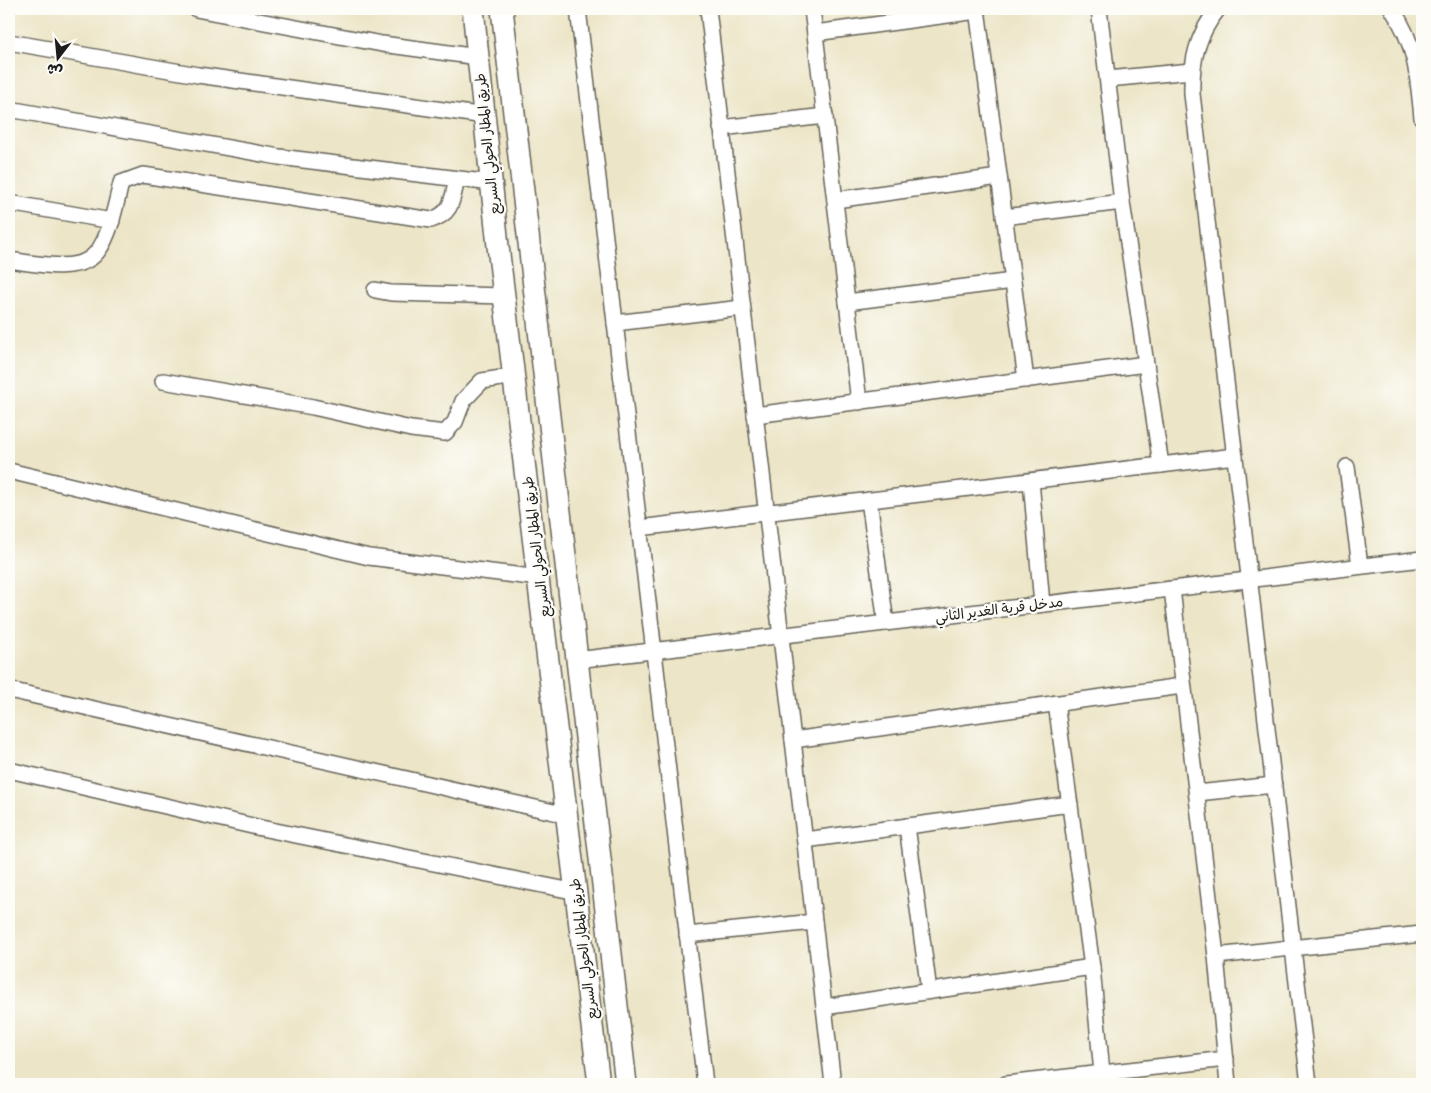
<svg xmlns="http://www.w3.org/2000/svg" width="1431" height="1093" font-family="'Gochi Hand','Playpen Sans Arabic',sans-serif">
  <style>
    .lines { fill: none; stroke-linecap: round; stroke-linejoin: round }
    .minor-casing { stroke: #656258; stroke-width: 18 }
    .highway-casing { stroke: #656258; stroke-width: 24 }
    .minor { stroke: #fff; stroke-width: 15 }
    .highway { stroke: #fff; stroke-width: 21 }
    .labels { text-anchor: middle; stroke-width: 4.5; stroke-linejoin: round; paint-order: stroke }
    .street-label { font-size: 14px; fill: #1c1c1c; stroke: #fdfcf7 }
  </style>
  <rect width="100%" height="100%" fill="#fdfcf7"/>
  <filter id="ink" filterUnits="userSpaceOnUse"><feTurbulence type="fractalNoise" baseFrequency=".02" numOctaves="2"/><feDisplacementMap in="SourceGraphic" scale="10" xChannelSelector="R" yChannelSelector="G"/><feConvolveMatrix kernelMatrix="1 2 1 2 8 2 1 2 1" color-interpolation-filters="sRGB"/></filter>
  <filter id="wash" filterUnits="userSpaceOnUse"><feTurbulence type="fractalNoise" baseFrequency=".0096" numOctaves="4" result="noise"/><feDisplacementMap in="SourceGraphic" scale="20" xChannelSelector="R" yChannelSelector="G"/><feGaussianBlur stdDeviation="1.12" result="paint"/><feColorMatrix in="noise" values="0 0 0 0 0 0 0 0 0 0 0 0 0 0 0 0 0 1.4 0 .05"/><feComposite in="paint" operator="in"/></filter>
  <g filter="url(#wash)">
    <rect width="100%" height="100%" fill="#ece5c7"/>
  </g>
  <g filter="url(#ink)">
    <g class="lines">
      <defs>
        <g id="minor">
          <path d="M196,9l186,35 96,13"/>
          <path d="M578,9l127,1075"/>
          <path d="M708,9l125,1075"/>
          <path d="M812,9l47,393"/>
          <path d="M977,9l49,371"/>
          <path d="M1099,9l23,193 39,263"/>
          <path d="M1218,9c-21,26 -27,52 -26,85l117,990"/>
          <path d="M1392,9c24,35 26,67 30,109"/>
          <path d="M815,33l162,-22"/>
          <path d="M9,42l189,33 287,41"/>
          <path d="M1108,79l83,-8"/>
          <path d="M9,109l270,48 213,26"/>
          <path d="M721,128l104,-12"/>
          <path d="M835,200l164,-23"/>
          <path d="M9,203l103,18"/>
          <path d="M1004,217l118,-15"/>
          <path d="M9,260c87,14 93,7 112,-77l22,-8 288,45c22,-7 21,-21 26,-41"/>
          <path d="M375,290l16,3 114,3"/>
          <path d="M847,302l166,-21"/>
          <path d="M615,323l127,-15"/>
          <path d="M163,381l150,26 98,22 34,4 10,-11 8,-21 19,-20 33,-5"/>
          <path d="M755,415l391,-51"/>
          <path d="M1347,467l13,99"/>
          <path d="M9,471l360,86 170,21"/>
          <path d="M1031,481l11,123"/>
          <path d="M869,500l17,123"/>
          <path d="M639,528l596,-72"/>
          <path d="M1172,589l44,367 12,128"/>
          <path d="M576,660l846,-101"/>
          <path d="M9,690l558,125"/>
          <path d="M1056,703l36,264 10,106"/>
          <path d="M793,740l389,-54"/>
          <path d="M9,770l252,58 316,64"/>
          <path d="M1197,793l77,-8"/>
          <path d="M907,826l22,165"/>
          <path d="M805,840l265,-36"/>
          <path d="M687,935l127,-13"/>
          <path d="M1216,956l206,-22"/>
          <path d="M824,1007l268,-40"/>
          <path d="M1006,1084l220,-25"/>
        </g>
        <g id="highway">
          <path d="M473,9l25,237 101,838"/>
          <path d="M502,9l124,1075"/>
        </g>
      </defs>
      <use href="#minor" class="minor-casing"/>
      <use href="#highway" class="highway-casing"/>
      <use href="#minor" class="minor"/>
      <use href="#highway" class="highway"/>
    </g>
  </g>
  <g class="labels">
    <g class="street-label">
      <text transform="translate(487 144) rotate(-96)" y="5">طريق المطار الحولي السريع</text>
      <text transform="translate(536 547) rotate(-97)" y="5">طريق المطار الحولي السريع</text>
      <text transform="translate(999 609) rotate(-7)" y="5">مدخل قرية الغدير الثاني</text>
      <text transform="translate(583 949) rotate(-97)" y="5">طريق المطار الحولي السريع</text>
    </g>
  </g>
  <rect width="1431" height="1093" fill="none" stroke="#fdfcf7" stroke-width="30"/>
  <g transform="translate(58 58) rotate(196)" stroke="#fdfcf7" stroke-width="4" paint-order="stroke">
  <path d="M0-4L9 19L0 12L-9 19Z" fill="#1c1c1c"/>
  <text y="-8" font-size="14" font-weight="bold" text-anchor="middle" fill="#1c1c1c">ش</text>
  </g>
</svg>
